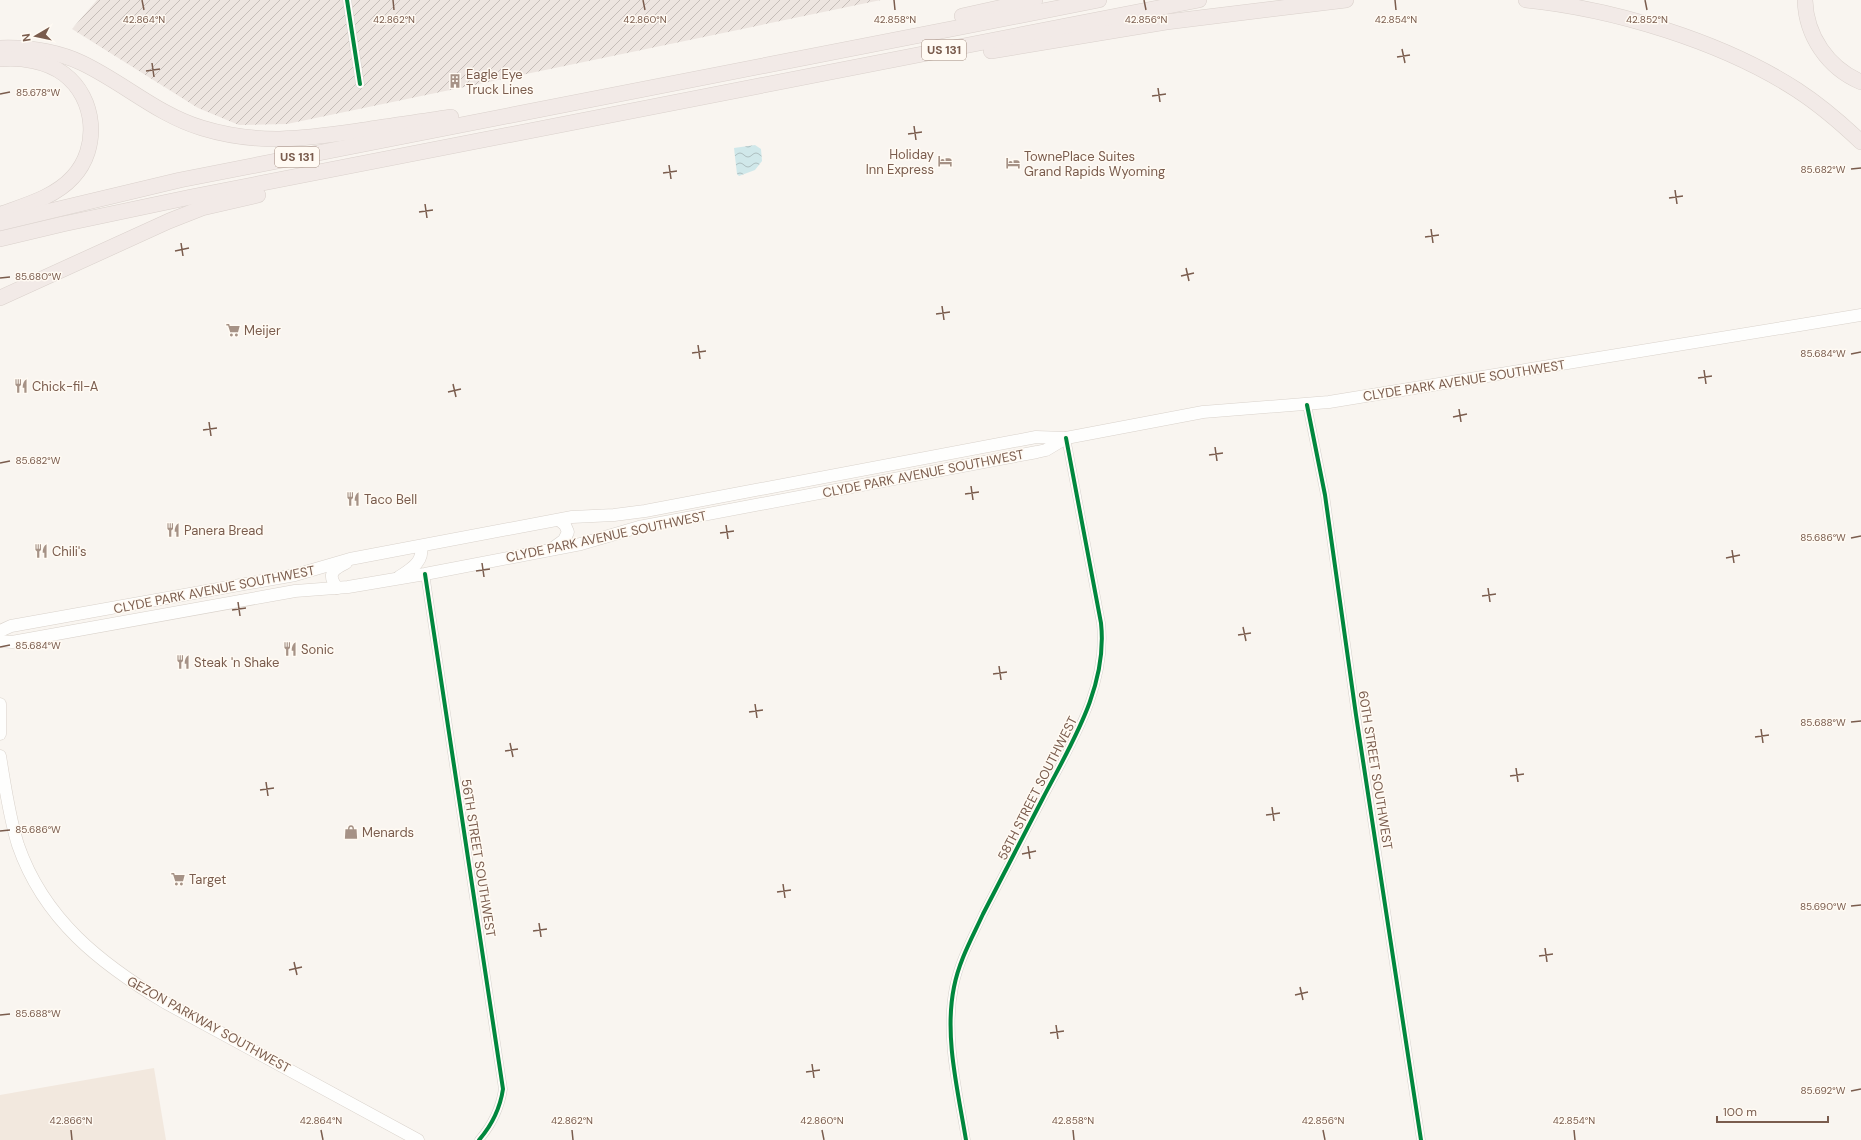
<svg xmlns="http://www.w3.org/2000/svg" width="1861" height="1140" font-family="'DM Sans',sans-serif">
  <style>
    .residential { fill: #f2e8de }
    .industrial { fill: url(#industrial-furrows) }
    .water { fill: url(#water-waves) }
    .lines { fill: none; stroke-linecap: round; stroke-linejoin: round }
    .minor-casing { stroke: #d7d1cb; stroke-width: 9 }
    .secondary-casing { stroke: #d9d2cb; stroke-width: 13 }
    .motorway-casing { stroke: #dad1cc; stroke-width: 16 }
    .minor { stroke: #fefefd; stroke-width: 8 }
    .secondary { stroke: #fefefd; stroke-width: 12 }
    .motorway { stroke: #f2eae7; stroke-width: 15 }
    .cycleway-casing { stroke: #fffaf3; stroke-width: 6 }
    .cycleway { stroke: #00873e; stroke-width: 4 }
    .ticks { fill: none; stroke: #7a5c4d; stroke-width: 1.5 }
    .labels { text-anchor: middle; stroke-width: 3; stroke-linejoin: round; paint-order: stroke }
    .shield { fill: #fffaf3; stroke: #a28b7f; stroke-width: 1 }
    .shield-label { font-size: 12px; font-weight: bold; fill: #7a5c4d }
    .poi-label { font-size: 13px; fill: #7a5c4d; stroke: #fffaf3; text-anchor: start }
    .street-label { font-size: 13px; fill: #7a5c4d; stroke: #fffaf3 }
    .ticks-label { font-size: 10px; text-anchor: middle; fill: #7a5c4d; stroke: #fffaf3; stroke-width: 3; stroke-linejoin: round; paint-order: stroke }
  </style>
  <defs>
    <pattern id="industrial-furrows" width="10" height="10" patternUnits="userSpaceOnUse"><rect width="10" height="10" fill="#ede5e0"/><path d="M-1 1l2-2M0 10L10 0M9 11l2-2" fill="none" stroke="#c5bdb8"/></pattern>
    <pattern id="water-waves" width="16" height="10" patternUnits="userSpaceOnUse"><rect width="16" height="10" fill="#d0e8ea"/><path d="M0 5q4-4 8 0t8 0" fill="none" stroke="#aebfc0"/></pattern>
  </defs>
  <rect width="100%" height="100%" fill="#f9f5f0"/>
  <path class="residential" d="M154,1068l12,72h-166v-45z"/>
  <path class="industrial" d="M97,0h784l-594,124 -48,1 -41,-17 -126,-79z"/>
  <path class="water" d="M755,145l6,4 1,12 -7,9 -16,6 -2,-2 -3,-26z"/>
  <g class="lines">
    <defs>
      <g id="minor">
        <path d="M347,0l13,84"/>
        <path d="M1307,405l18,90 31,220 65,425"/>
        <path d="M425,574l78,515c-3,20 -11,36 -24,51"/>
        <path d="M966,1140c-8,-49 -22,-104 -12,-153 5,-26 18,-49 29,-73 20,-39 40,-77 60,-116 28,-54 65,-111 58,-175l-35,-185"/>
      </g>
      <g id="secondary">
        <path d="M553,548l11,-8 4,-8 -3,-7 -6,-5"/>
        <path d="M399,577c12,-8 25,-15 22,-31"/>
        <path d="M337,588c-10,-14 -5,-18 9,-25"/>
        <path d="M0,631l11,-5 284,-51 55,-16 222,-42 42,-2 31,-4 391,-74 30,1 137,-26 126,-10 532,-87"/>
        <path d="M0,641l12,1 283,-51 53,-4 77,-13 156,-30 58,-17 398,-75 9,-2 20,-12"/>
        <path d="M0,704v30"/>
        <path d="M0,756c5,30 9,60 18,89 26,75 83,119 148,158l252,137"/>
      </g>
      <g id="motorway">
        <path d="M1526,0c89,9 197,42 271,90 23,15 44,33 64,52"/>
        <path d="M1805,0c1,36 23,68 56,82"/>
        <path d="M962,16l73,-16"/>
        <path d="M0,48c29,-1 56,3 82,15 42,20 76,52 120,65 56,17 100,11 156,3 31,-5 62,-9 93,-14"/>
        <path d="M991,51l175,-29 180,-22"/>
        <path d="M0,59c21,-2 47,2 64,15 32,24 36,74 9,103 -18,20 -47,28 -72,37"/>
        <path d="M0,223l180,-43 919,-180"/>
        <path d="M0,239l63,-15 128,-27 1008,-197"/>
        <path d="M0,298l169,-77 33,-13 56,-13"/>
      </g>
    </defs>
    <use href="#minor" class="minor-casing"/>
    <use href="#secondary" class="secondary-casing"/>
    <use href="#motorway" class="motorway-casing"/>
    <use href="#minor" class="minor"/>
    <use href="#secondary" class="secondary"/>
    <use href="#motorway" class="motorway"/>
    <defs>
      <g id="cycleway">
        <path d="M347,0l13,84"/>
        <path d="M1307,405l18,90 31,220 65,425"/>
        <path d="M425,574l78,515c-3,20 -11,36 -24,51"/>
        <path d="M966,1140c-8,-49 -22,-104 -12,-153 5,-26 18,-49 29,-73 20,-39 40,-77 60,-116 28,-54 65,-111 58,-175l-35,-185"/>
      </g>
    </defs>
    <use href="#cycleway" class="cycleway-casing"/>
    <use href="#cycleway" class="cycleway"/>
  </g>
  <path class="ticks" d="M142,0l2,10M393,0l1,10M643,0l2,10M894,0l1,10M1144,0l2,10M1395,0l1,10M1645,0l2,10M1402,49l3,14M1397,57l13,-2M152,63l2,14M146,71l14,-2M1158,88l2,14M0,94l10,-2M1152,96l14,-2M914,126l2,14M908,134l14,-2M669,165l2,14M1851,169l10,-1M663,173l14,-2M1675,190l2,14M1669,198l14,-2M425,204l2,14M419,212l14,-2M1431,229l2,14M1425,237l14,-2M181,243l2,13M175,251l14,-3M1186,268l3,13M1181,276l13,-3M0,278l10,-1M942,306l2,14M936,314l14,-2M698,345l2,14M692,353l14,-2M1851,354l10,-2M1704,370l2,14M1698,378l14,-2M453,384l3,13M448,392l13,-3M1459,409l2,13M1453,417l14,-3M209,422l2,14M203,430l14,-2M1215,447l2,14M1209,455l14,-2M0,463l10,-2M971,486l2,14M965,494l14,-2M726,525l2,14M720,533l14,-2M1851,538l10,-2M1732,550l2,13M1726,558l14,-3M482,563l2,14M476,571l14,-2M1488,588l2,14M1482,596l14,-2M238,602l2,14M232,610l14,-2M1243,627l3,14M1238,635l13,-2M0,647l10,-2M999,666l2,14M993,674l14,-2M755,704l2,14M749,712l14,-2M1851,722l10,-1M1761,729l2,14M1755,737l14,-2M510,743l3,14M505,751l13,-2M1516,768l2,14M1510,776l14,-2M266,782l2,14M260,790l14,-2M1272,807l2,14M1266,815l14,-2M0,831l10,-1M1028,846l2,13M1022,854l14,-3M783,884l2,14M777,892l14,-2M1851,906l10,-1M539,923l2,14M533,931l14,-2M1545,948l2,14M1539,956l14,-2M294,962l3,13M289,970l13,-3M1300,987l3,13M1295,995l13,-3M0,1015l10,-1M1056,1025l2,14M1050,1033l14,-2M812,1064l2,14M806,1072l14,-2M1851,1091l10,-2M71,1130l1,10M321,1130l2,10M572,1130l1,10M822,1130l2,10M1073,1130l1,10M1323,1130l2,10M1574,1130l1,10"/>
  <defs>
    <symbol id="building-bare" viewBox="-9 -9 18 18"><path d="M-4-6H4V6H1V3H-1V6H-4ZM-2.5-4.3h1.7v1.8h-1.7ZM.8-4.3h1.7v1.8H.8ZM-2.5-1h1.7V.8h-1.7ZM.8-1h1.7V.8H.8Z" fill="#a69286" stroke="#fffaf3" stroke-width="2.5" paint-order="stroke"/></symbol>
    <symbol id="hotel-bare" viewBox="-9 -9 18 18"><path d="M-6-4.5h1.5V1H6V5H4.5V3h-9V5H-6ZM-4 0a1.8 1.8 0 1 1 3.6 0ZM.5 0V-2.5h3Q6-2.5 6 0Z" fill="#a69286" stroke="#fffaf3" stroke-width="2.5" paint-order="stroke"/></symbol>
    <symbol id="supermarket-bare" viewBox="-9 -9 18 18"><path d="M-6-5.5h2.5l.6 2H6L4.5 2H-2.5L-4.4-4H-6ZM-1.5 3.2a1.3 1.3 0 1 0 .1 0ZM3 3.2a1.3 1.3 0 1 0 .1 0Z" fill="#a69286" stroke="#fffaf3" stroke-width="2.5" paint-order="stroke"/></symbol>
    <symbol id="restaurant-bare" viewBox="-9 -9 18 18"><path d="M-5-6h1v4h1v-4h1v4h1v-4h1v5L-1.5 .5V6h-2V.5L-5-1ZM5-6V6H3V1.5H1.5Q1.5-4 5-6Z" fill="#a69286" stroke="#fffaf3" stroke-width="2.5" paint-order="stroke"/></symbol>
    <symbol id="shop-bare" viewBox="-9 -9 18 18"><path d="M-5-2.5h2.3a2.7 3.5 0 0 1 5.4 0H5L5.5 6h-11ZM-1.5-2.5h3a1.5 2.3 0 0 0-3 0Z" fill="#a69286" stroke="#fffaf3" stroke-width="2.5" paint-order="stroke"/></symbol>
  </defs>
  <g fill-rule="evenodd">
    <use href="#building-bare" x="445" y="71" width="20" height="20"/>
    <use href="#hotel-bare" x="935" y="151" width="20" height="20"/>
    <use href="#hotel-bare" x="1003" y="153" width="20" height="20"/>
    <use href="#supermarket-bare" x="223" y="320" width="20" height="20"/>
    <use href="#restaurant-bare" x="11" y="376" width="20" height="20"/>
    <use href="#restaurant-bare" x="343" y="489" width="20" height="20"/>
    <use href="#restaurant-bare" x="163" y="520" width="20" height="20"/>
    <use href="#restaurant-bare" x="31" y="541" width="20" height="20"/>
    <use href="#restaurant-bare" x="280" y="639" width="20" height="20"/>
    <use href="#restaurant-bare" x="173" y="652" width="20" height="20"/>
    <use href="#shop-bare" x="341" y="822" width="20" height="20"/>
    <use href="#supermarket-bare" x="168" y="869" width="20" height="20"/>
  </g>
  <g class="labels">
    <g class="shield">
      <rect x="922" y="40" width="44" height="20" rx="3"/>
      <rect x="275" y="147" width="44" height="20" rx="3"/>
    </g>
    <g class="shield-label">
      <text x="944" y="54">US 131</text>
      <text x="297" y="161">US 131</text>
    </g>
    <g class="poi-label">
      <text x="466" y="79">Eagle Eye<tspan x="466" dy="15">Truck Lines</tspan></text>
      <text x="934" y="159" text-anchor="end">Holiday<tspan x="934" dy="15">Inn Express</tspan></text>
      <text x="1024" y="161">TownePlace Suites<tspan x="1024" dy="15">Grand Rapids Wyoming</tspan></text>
      <text x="244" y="335">Meijer</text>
      <text x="32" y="391">Chick-fil-A</text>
      <text x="364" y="504">Taco Bell</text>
      <text x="184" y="535">Panera Bread</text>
      <text x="52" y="556">Chili's</text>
      <text x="301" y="654">Sonic</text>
      <text x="194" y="667">Steak 'n Shake</text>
      <text x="362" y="837">Menards</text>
      <text x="189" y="884">Target</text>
    </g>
    <g class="street-label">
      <text transform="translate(1464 380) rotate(-9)" y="5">CLYDE PARK AVENUE SOUTHWEST</text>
      <text transform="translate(923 473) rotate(-11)" y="5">CLYDE PARK AVENUE SOUTHWEST</text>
      <text transform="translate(606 536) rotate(-12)" y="5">CLYDE PARK AVENUE SOUTHWEST</text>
      <text transform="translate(214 589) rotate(-11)" y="5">CLYDE PARK AVENUE SOUTHWEST</text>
      <text transform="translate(1376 770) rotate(81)" y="5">60TH STREET SOUTHWEST</text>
      <text transform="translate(1037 788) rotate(-63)" y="5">58TH STREET SOUTHWEST</text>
      <text transform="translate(479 858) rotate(81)" y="5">56TH STREET SOUTHWEST</text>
      <text transform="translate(209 1024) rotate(29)" y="5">GEZON PARKWAY SOUTHWEST</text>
    </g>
  </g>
  <g class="ticks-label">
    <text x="144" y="23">42.864°N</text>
    <text x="394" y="23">42.862°N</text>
    <text x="645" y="23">42.860°N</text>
    <text x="895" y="23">42.858°N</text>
    <text x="1146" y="23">42.856°N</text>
    <text x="1396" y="23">42.854°N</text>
    <text x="1647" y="23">42.852°N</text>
    <text x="38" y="96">85.678°W</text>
    <text x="1823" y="173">85.682°W</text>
    <text x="38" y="280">85.680°W</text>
    <text x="1823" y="357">85.684°W</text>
    <text x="38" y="464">85.682°W</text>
    <text x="1823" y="541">85.686°W</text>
    <text x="38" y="649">85.684°W</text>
    <text x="1823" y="726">85.688°W</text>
    <text x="38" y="833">85.686°W</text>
    <text x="1823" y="910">85.690°W</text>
    <text x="38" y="1017">85.688°W</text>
    <text x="1823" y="1094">85.692°W</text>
    <text x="71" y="1124">42.866°N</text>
    <text x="321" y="1124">42.864°N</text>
    <text x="572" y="1124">42.862°N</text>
    <text x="822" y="1124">42.860°N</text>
    <text x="1073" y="1124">42.858°N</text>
    <text x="1323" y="1124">42.856°N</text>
    <text x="1574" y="1124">42.854°N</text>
  </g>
  <g transform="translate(36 36) rotate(261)" stroke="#fffaf3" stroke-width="3" paint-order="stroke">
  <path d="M0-3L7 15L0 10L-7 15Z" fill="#7a5c4d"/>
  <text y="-6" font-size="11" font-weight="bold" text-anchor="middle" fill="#7a5c4d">N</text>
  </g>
  <path d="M1717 1116v6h111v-6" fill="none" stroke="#7a5c4d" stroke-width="2"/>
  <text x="1723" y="1116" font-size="12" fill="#7a5c4d" stroke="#fffaf3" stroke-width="3" paint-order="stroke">100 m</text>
</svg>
